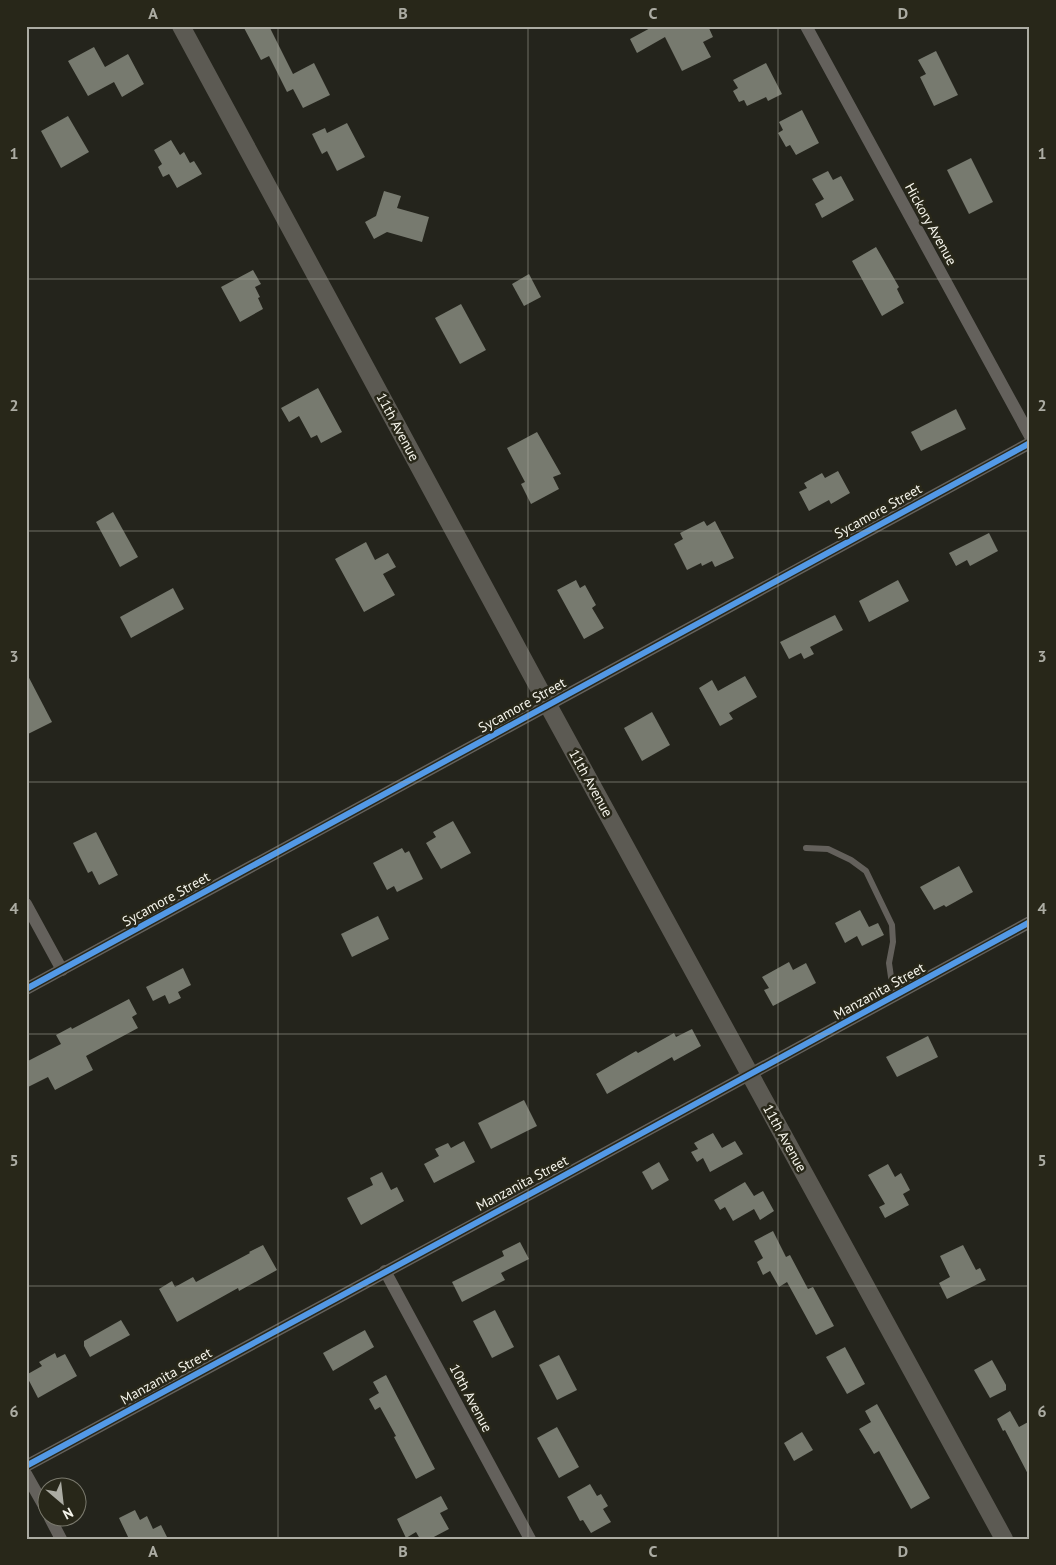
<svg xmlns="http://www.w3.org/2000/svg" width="1056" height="1565" font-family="'PT Sans',sans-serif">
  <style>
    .building { fill: #777a6f }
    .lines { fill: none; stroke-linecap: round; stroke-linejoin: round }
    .service { stroke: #64615c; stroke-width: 6 }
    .minor { stroke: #64615c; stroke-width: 12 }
    .secondary { stroke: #5c5a53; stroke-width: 18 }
    .cycleway-casing { stroke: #282719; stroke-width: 9 }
    .cycleway { stroke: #5399e6; stroke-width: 6 }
    .grid { fill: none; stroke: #acaca3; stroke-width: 1; stroke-opacity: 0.55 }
    .labels { text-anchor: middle; stroke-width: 5; stroke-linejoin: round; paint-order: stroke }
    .street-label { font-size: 14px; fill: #f6f5ec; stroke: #282719 }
    .neatline { fill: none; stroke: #acaca3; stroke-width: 2 }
    .grid-label { font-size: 16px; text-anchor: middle; font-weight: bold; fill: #acaca3 }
  </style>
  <rect width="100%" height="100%" fill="#24241c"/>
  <g class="building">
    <path d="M243,26h26l24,48 21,-11 16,32 -27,13 -10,-19 -6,3 -18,-36 -8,4z"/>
    <path d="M654,26h54l5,11 -10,5 8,15 -29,14 -17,-34 -28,16 -7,-14z"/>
    <path d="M94,47l11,20 23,-13 16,30 -22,13 -8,-15 -26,14 -20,-35z"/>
    <path d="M936,51l22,44 -24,11 -14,-29 6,-3 -8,-14z"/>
    <path d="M766,63l16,31 -14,7 -2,-4 -19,9 -3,-6 -5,2 -6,-11 5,-3 -5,-8z"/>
    <path d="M802,110l17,33 -23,12 -6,-10 -4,2 -8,-14 5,-3 -4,-8z"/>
    <path d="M68,116l21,36 -28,16 -20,-37z"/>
    <path d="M347,123l18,34 -28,14 -10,-20 -5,3 -10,-20 13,-6 2,5z"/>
    <path d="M171,140l9,15 4,-3 6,11 4,-2 8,13 -25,14 -8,-14 -6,3 -5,-10 4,-3 -8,-14z"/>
    <path d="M971,158l22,44 -24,12 -22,-44z"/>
    <path d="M828,171l5,9 8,-4 13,24 -32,18 -7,-14 9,-5 -12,-20z"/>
    <path d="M384,191l17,5 -4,12 32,9 -7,25 -35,-10 -13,7 -9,-17 11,-6z"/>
    <path d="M876,247l23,40 -2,2 7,14 -22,13 -30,-55z"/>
    <path d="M253,270l8,14 -6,3 5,10 -2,1 5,11 -23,13 -19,-35z"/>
    <path d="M529,274l12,23 -17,9 -12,-22z"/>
    <path d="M461,304l25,46 -26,14 -25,-46z"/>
    <path d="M318,388l24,44 -21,11 -4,-8 -6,3 -12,-22 -10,6 -8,-14z"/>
    <path d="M956,409l10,20 -45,22 -10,-19z"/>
    <path d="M537,432l24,42 -8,3 6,12 -28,15 -10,-20 4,-2 -18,-34z"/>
    <path d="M838,471l12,22 -19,11 -2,-4 -20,11 -10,-19 8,-4 -3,-5 18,-10 3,5z"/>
    <path d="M113,512l25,45 -18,10 -24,-45z"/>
    <path d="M704,521l3,5 8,-5 19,37 -19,9 -3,-6 -10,5 -1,-3 -14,7 -13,-26 9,-5 -3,-6z"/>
    <path d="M989,533l9,18 -28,15 -3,-6 -11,6 -7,-13z"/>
    <path d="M366,542l9,18 13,-7 8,14 -13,7 12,21 -31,17 -29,-53z"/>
    <path d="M576,580l4,8 5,-3 11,20 -4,3 12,20 -20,11 -27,-49z"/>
    <path d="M898,580l11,21 -40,21 -10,-21z"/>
    <path d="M173,588l11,21 -53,29 -11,-21z"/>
    <path d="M835,615l8,15 -33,17 4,7 -10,5 -3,-6 -12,6 -9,-17z"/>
    <path d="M26,672l26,50 -26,13z"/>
    <path d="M745,676l12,21 -28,16 4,6 -13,7 -21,-38 13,-8 6,11z"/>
    <path d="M652,712l18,33 -28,16 -18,-33z"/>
    <path d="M453,821l18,32 -30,16 -15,-26 10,-6 -3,-5z"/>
    <path d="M96,832l22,43 -19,10 -7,-14 -4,2 -15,-30z"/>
    <path d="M402,848l3,5 4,-2 14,28 -26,13 -3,-6 -7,4 -14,-27z"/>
    <path d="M959,866l14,26 -27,15 -2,-2 -10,5 -14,-23z"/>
    <path d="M860,910l9,17 9,-4 6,12 -22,11 -5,-10 -12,7 -10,-20z"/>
    <path d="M378,916l11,23 -37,18 -11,-23z"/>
    <path d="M789,962l4,8 13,-7 10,20 -43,23 -9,-16 5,-2 -7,-11z"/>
    <path d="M183,968l8,17 -13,7 3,6 -12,6 -4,-9 -12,6 -7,-14z"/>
    <path d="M129,999l8,15 -5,3 6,11 -52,28 7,14 -38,20 -7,-13 -22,11v-26l35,-18 -5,-9 15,-8 1,2z"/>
    <path d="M692,1029l9,17 -27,15 -2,-4 -65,37 -11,-20 40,-23 2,2 36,-20 2,4z"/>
    <path d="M928,1036l10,21 -41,20 -11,-20z"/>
    <path d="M524,1100l13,26 -46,23 -13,-26z"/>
    <path d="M713,1133l9,15 13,-7 8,13 -33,18 -7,-14 -6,4 -6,-10 7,-3 -4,-6z"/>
    <path d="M464,1141l11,21 -41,21 -10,-19 15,-8 -4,-7 13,-6 3,5z"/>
    <path d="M659,1162l10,18 -17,10 -10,-18z"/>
    <path d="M888,1164l7,13 6,-4 9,17 -7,4 6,11 -24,13 -6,-11 6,-3 -17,-29z"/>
    <path d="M382,1172l9,18 6,-3 7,14 -43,24 -14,-27 26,-13 -3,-7z"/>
    <path d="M745,1182l9,14 9,-5 11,20 -14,9 -6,-11 -21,12 -8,-14 -5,3 -6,-10z"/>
    <path d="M773,1231l13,26 4,-2 18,34 5,-2 21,39 -18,9 -29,-53 -8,5 -9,-16 -7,4 -6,-13 6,-4 -9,-17z"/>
    <path d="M520,1242l9,17 -28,14 4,7 -43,22 -10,-20 52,-26 -2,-5z"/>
    <path d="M263,1245l14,25 -38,21 -1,-3 -61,34 -18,-33 13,-8 3,6 18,-10 3,5 54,-29 -1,-1z"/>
    <path d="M963,1245l13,25 4,-2 6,12 -39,19 -8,-16 11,-6 -10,-21z"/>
    <path d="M495,1310l19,37 -22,11 -19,-37z"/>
    <path d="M121,1320l9,15 -40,22 -6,-11v-5z"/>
    <path d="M365,1330l9,17 -41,24 -10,-18z"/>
    <path d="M845,1347l20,37 -18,10 -21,-37z"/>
    <path d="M55,1353l2,5 8,-4 12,22 -39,22 -12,-23 16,-9 -3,-4z"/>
    <path d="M559,1355l18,35 -20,10 -18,-35z"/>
    <path d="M992,1360l14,25v5l-16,8 -16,-28z"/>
    <path d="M386,1375l49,94 -19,10 -22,-42 2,-1 -16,-29 -5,3 -6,-11 10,-6 -6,-11z"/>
    <path d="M877,1404l53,94 -19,11 -32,-58 -5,3 -15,-25 12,-7 -6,-11z"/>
    <path d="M1010,1411l9,16 11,-6v57l-25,-48 -2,1 -6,-12z"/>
    <path d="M557,1427l22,40 -20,11 -22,-40z"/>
    <path d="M802,1432l11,18 -19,11 -10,-18z"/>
    <path d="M590,1484l7,12 4,-2 7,12 -5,3 8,13 -20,11 -8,-13 -3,1 -13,-24z"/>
    <path d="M441,1496l7,13 -8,4 9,16 -19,10h-10l-4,-7 -10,6 -9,-19z"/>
    <path d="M135,1510l5,10 7,-4 6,13 8,-4 7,14h-39l-10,-21z"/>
  </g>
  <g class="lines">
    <path class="service" d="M806,848l22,1 23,11 15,11 26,54 1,17 -4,21 2,14 9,17"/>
    <g class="minor">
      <path d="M806,26l224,410"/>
      <path d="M26,904l36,66"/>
      <path d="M26,989l1004,-546"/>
      <path d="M385,1271l145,268"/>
      <path d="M26,1466c334,-182 671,-360 1004,-544"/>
      <path d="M26,1474l22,39"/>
      <path d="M50,1518l11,21"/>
    </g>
    <path class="secondary" d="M181,26l367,679 456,834"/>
    <defs>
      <g id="cycleway">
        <path d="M26,989l1004,-546"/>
        <path d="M26,1466c334,-182 671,-360 1004,-544"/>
      </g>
    </defs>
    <use href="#cycleway" class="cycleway-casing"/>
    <use href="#cycleway" class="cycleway"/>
  </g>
  <path class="grid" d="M278,26v1513M528,26v1513M778,26v1513M26,279h1004M26,531h1004M26,782h1004M26,1034h1004M26,1286h1004"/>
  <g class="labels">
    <g class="street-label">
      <text transform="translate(931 224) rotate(61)" y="5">Hickory Avenue</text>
      <text transform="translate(398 427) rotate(62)" y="5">11th Avenue</text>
      <text transform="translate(878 511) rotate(-29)" y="5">Sycamore Street</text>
      <text transform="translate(522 705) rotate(-29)" y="5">Sycamore Street</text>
      <text transform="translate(591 783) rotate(61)" y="5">11th Avenue</text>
      <text transform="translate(166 899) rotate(-29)" y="5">Sycamore Street</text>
      <text transform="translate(879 991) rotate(-29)" y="5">Manzanita Street</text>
      <text transform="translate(785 1138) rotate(61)" y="5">11th Avenue</text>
      <text transform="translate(522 1183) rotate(-28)" y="5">Manzanita Street</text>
      <text transform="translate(166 1376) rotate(-29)" y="5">Manzanita Street</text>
      <text transform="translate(471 1398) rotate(62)" y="5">10th Avenue</text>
    </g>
  </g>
  <rect width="1056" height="1565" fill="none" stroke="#282719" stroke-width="55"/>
  <g transform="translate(62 1502) rotate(152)"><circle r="24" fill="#282719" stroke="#7a796d"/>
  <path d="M0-4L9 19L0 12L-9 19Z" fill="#acaca3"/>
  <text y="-8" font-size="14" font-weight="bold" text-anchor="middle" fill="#f6f5ec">N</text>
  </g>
  <rect x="28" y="28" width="1000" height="1510" class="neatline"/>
  <g class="grid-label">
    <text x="153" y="19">A</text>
    <text x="403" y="19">B</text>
    <text x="653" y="19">C</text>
    <text x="903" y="19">D</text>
    <text x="14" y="159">1</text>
    <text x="1042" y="159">1</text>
    <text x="14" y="411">2</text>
    <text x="1042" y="411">2</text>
    <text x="14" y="662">3</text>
    <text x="1042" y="662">3</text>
    <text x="14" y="914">4</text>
    <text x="1042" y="914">4</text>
    <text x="14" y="1166">5</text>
    <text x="1042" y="1166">5</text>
    <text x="14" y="1417">6</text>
    <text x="1042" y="1417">6</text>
    <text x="153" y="1557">A</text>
    <text x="403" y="1557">B</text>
    <text x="653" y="1557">C</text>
    <text x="903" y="1557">D</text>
  </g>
</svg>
